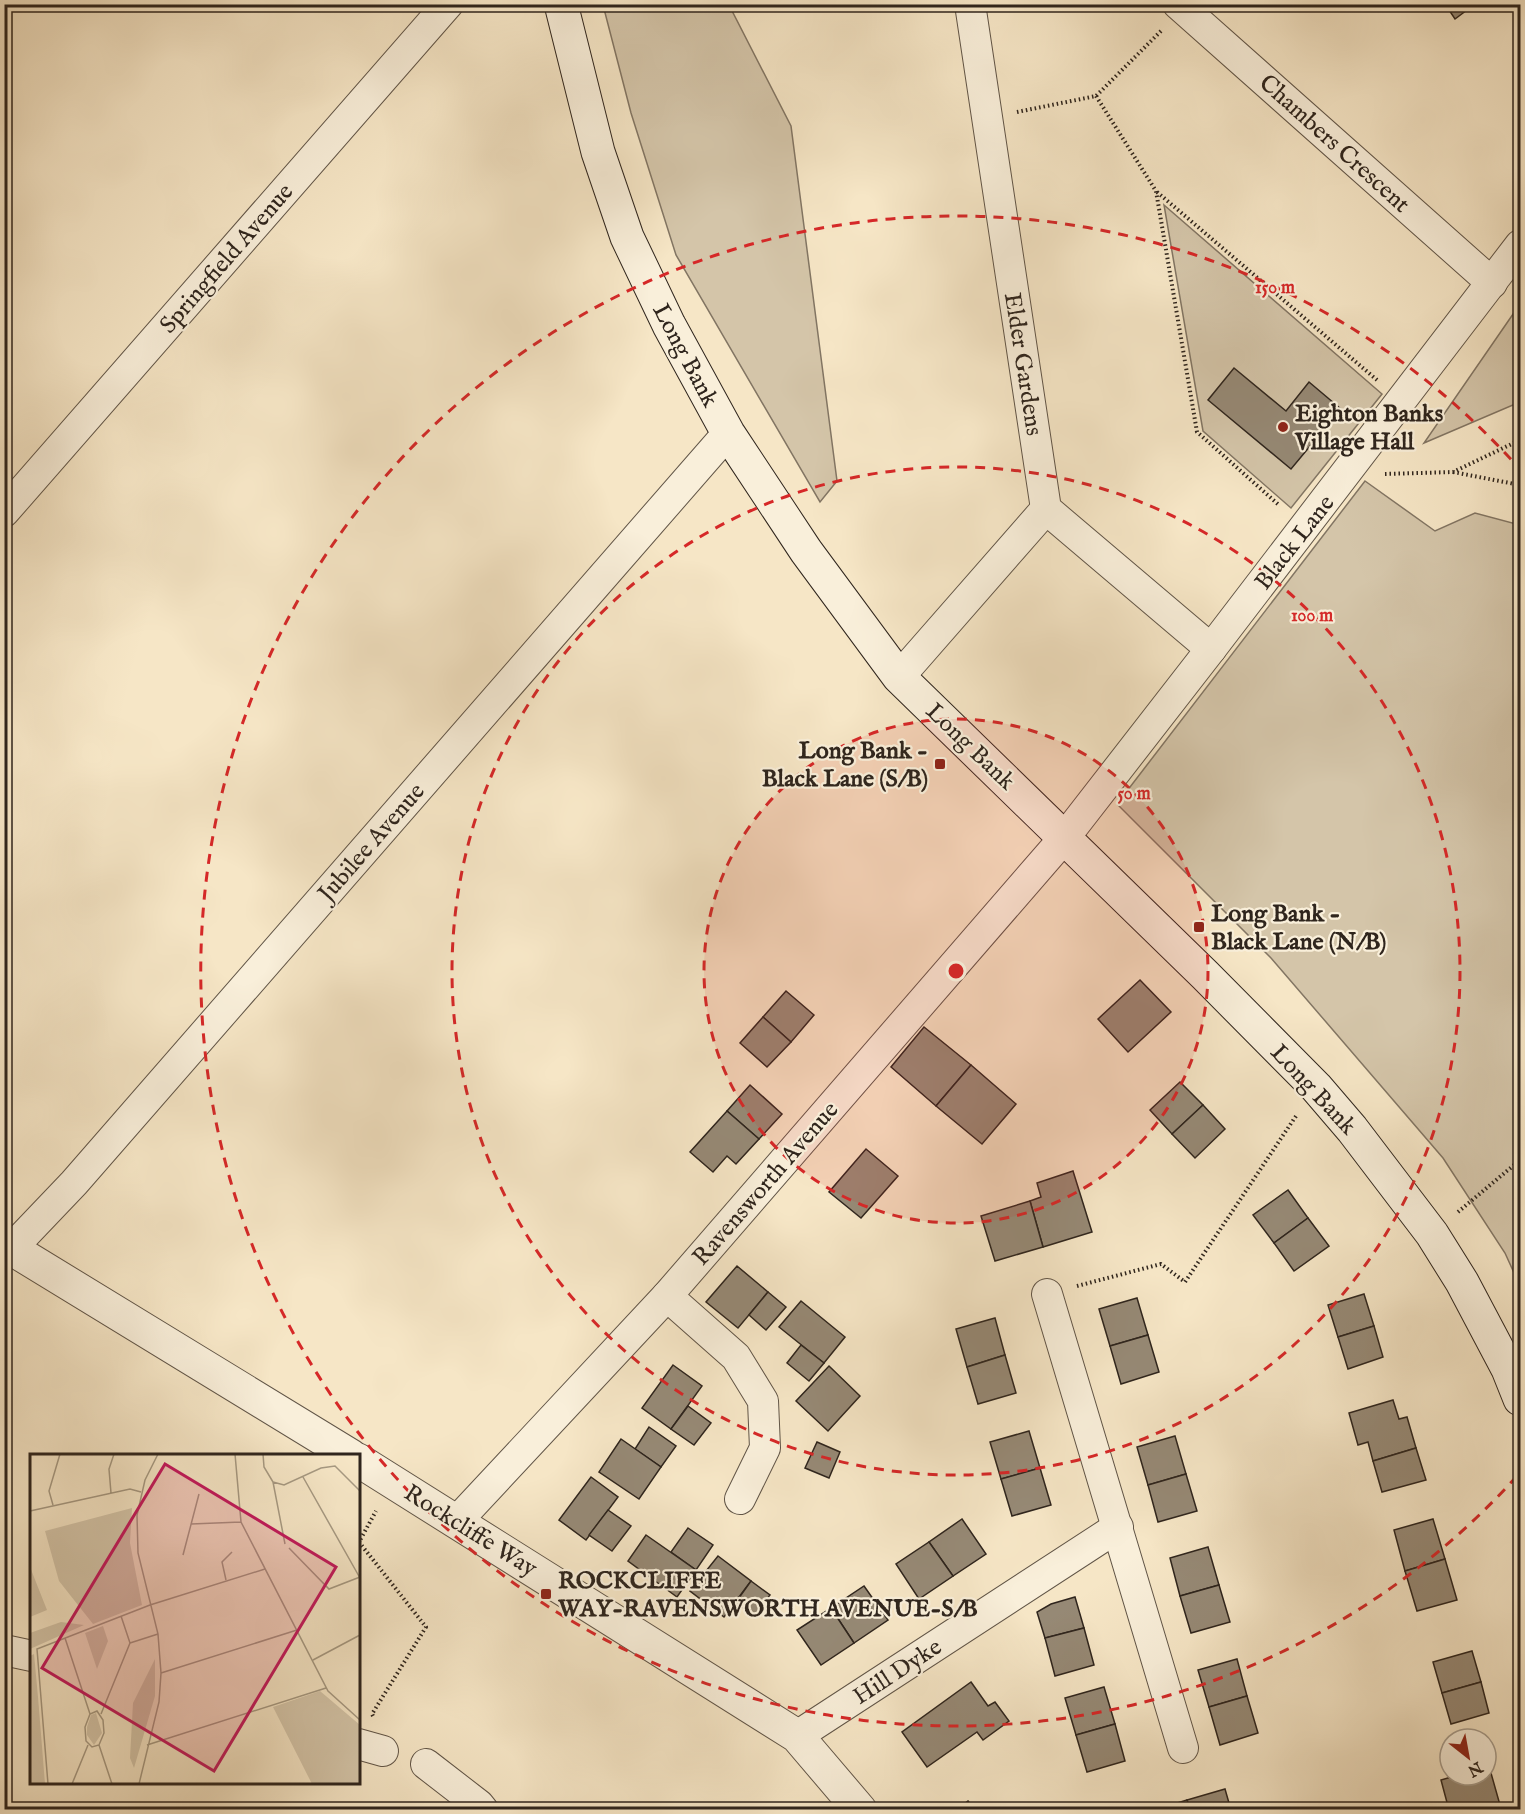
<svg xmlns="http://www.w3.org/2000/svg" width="1525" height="1814" font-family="'IM FELL English',serif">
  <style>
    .green { fill: #d4c5a9; stroke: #827563; stroke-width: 1.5 }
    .building { fill: #968975; stroke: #2f251d; stroke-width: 1.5 }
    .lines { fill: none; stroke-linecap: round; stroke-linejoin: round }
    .minor-casing { stroke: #615547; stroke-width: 32 }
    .tertiary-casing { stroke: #615547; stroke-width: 35 }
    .secondary-casing { stroke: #2f251d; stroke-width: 35 }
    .path { stroke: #2f251d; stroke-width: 4; stroke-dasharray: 1.5 3; stroke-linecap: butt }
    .minor { stroke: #f9efda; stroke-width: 30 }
    .tertiary { stroke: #f9efda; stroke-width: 33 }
    .secondary { stroke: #f9efda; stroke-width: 33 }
    .ring { fill: none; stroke: #d62828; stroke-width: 3; stroke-dasharray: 10 8 }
    .poi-dot { fill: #8f2418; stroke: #f9efda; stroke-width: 2 }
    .labels { text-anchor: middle; stroke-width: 4.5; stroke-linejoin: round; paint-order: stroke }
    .street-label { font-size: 24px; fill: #2f251d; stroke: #f9efda }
    .poi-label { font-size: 24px; font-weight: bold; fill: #2f251d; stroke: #f9efda; text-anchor: start }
    .inset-road { fill: none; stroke: #a69982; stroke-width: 1.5 }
    .view { fill: #c2185b; fill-opacity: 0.15; stroke: #c2185b; stroke-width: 3 }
    .inset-edge { fill: none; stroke: #2f251d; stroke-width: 3 }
    .centre { fill: #d62828; stroke: #f9efda; stroke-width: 3 }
    .ring-label { font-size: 18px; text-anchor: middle; font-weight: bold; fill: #d62828; stroke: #f9efda; stroke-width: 4.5; stroke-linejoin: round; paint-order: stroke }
  </style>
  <rect width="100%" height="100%" fill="#f6e6c6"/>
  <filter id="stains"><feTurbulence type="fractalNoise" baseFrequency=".00333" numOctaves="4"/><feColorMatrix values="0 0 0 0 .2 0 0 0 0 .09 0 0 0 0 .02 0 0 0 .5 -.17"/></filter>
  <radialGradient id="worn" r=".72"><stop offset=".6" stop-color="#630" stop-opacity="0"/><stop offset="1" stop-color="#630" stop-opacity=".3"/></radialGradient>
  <g class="green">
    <path d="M603,5h126l62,121 46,355 -17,21 -144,-247 -45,-142z"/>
    <path d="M1164,205l218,189 -91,114 -88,-77z"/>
    <path d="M1520,304v98l-96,41z"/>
    <path d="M1365,481l70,50 40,-18 45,12v761l-15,-33 -62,-95 -172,-200 -154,-154z"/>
  </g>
  <g class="building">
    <path d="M1445,4h30l-20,15z"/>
    <path d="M1234,368l52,43 23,-29 32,27 -50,60 -83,-69z"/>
    <path d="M1140,980l31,32 -43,40 -30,-33z"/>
    <path d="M786,991l28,24 -23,27 -28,-25z"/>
    <path d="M763,1017l28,25 -24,25 -27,-24z"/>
    <path d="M924,1027l47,38 -35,41 -45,-39z"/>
    <path d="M971,1065l45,39 -34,40 -46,-38z"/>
    <path d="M1180,1082l23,23 -31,29 -22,-24z"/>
    <path d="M750,1085l32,29 -23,25 -32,-28z"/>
    <path d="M1203,1105l22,24 -30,29 -23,-24z"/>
    <path d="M727,1111l32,28 -23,25 -9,-8 -14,16 -23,-20z"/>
    <path d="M866,1149l32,27 -37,42 -32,-26z"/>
    <path d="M1073,1171l19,61 -49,15 -13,-46 11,-4 -4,-14z"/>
    <path d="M1288,1190l20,28 -34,25 -21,-28z"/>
    <path d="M1030,1201l13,46 -48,14 -14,-45z"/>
    <path d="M1308,1218l21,28 -35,25 -20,-28z"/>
    <path d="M737,1266l31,26 -30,36 -32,-26z"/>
    <path d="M768,1292l18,15 -20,23 -17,-15z"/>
    <path d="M1364,1294l10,32 -36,11 -10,-32z"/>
    <path d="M1137,1298l11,37 -38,11 -11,-37z"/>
    <path d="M801,1301l44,36 -21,26 -45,-36z"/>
    <path d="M995,1318l10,37 -38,12 -11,-38z"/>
    <path d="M1374,1326l9,31 -35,12 -10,-32z"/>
    <path d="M1148,1335l11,37 -38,12 -11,-38z"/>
    <path d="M801,1345l23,18 -15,18 -22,-18z"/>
    <path d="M1005,1355l11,38 -38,11 -11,-37z"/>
    <path d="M673,1365l29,21 -31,43 -29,-21z"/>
    <path d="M829,1366l31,30 -32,35 -32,-30z"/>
    <path d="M1393,1400l6,19 8,-2 9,31 -43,13 -5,-19 -10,3 -9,-32z"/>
    <path d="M688,1406l23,17 -17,22 -23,-16z"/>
    <path d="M649,1427l27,19 -15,21 -26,-18z"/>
    <path d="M1029,1431l11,37 -39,11 -11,-37z"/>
    <path d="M1175,1436l11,38 -38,11 -11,-38z"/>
    <path d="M621,1439l40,28 -22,32 -40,-27z"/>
    <path d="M817,1442l23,10 -11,26 -24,-10z"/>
    <path d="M1416,1448l10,32 -44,12 -9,-31z"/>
    <path d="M1040,1468l11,37 -39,11 -11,-37z"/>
    <path d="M1186,1474l11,37 -39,11 -10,-37z"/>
    <path d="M591,1477l27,20 -32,43 -27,-20z"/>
    <path d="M608,1510l23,16 -19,25 -23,-16z"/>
    <path d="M962,1519l24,35 -33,22 -24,-34z"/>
    <path d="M1433,1519l12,40 -40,12 -11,-41z"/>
    <path d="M688,1528l25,17 -17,25 -25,-18z"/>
    <path d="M646,1535l50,35 -19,27 -49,-36z"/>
    <path d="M929,1542l24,34 -34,23 -23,-35z"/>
    <path d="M1208,1547l11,38 -39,11 -10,-38z"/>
    <path d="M718,1556l33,25 -27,36 -34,-26z"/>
    <path d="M1445,1559l12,41 -40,11 -12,-40z"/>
    <path d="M751,1581l19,14 -15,22 -19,-15z"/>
    <path d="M1219,1585l11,37 -39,11 -11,-37z"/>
    <path d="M864,1586l24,34 -34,23 -23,-35z"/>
    <path d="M1075,1597l9,31 -39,10 -8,-26 14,-8z"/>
    <path d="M831,1608l23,35 -33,22 -24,-35z"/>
    <path d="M1084,1628l10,37 -39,11 -10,-38z"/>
    <path d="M1472,1651l9,31 -39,11 -9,-31z"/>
    <path d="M1237,1659l10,37 -38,11 -11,-37z"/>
    <path d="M971,1682l17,24 7,-4 14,19 -26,19 -6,-8 -50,35 -25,-35z"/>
    <path d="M1481,1682l8,31 -38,11 -9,-31z"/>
    <path d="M1104,1687l11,37 -39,11 -11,-37z"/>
    <path d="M1247,1696l11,37 -38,12 -11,-38z"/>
    <path d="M1115,1724l10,37 -38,11 -11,-37z"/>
    <path d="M1489,1766l11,39 -15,5h-36l-8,-30 17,-5h28v-8z"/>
    <path d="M1225,1789l6,21h-41l-3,-10z"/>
    <path d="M1187,1800l3,10h-35z"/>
    <path d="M968,1801l7,9h-19z"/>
  </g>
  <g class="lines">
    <defs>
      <g id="minor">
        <path d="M970,4l76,505 165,140"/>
        <path d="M1178,4l314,279"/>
        <path d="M4,512l444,-508"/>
        <path d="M899,677l147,-168"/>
        <path d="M12,1248l62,-65 654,-750"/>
        <path d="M1047,1294l136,454"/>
        <path d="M667,1296l69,61 27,44 2,47 -25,51"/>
        <path d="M457,1521l210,-225 398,-459 146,-188 309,-404"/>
        <path d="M4,1650l28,6"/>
        <path d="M797,1736l321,-209"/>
        <path d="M358,1744l25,7"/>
        <path d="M426,1764l53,41 4,5"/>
      </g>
      <g id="tertiary">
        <path d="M4,1244l347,212"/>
        <path d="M358,1460l439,276 63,74"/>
      </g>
      <path id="secondary" d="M561,4l37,148 29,85 42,88 59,108 78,118 93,126 306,298 111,112 36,42 80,105 30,48 46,87 12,30"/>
    </defs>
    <use href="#minor" class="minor-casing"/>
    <use href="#tertiary" class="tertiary-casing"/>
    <use href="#secondary" class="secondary-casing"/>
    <g class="path">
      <path d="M1096,96l60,95 41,241 83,74"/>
      <path d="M1017,112l79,-16 65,-65"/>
      <path d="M1157,192l220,188"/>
      <path d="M1453,472l67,13"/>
      <path d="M1385,474l68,-2 67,-32"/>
      <path d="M1458,1212l62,-52"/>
      <path d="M1077,1286l84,-22 24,18 111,-166"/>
      <path d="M373,1716l-1,-2 54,-87 -67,-85 17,-31"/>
    </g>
    <use href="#minor" class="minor"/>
    <use href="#tertiary" class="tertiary"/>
    <use href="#secondary" class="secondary"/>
  </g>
  <circle cx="956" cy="971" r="252" fill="#d62828" fill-opacity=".12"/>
  <g class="ring">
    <circle cx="956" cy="971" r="252"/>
    <circle cx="956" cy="971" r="504"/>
    <path d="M1517 1476A755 755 0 1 1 1517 466"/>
  </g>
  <g class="poi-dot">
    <circle cx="1283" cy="427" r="6"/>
    <rect x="934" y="758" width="12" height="12" rx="3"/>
    <rect x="1193" y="921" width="12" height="12" rx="3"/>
    <rect x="540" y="1588" width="12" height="12" rx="3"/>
  </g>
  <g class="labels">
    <g class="street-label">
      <text transform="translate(1335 143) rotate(42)" y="8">Chambers Crescent</text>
      <text transform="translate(226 258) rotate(-49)" y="8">Springfield Avenue</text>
      <text transform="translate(686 355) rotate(62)" y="8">Long Bank</text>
      <text transform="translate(1024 364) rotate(81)" y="8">Elder Gardens</text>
      <text transform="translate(1294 542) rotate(-52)" y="8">Black Lane</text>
      <text transform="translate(971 746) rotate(44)" y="8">Long Bank</text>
      <text transform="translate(371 842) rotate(-49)" y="8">Jubilee Avenue</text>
      <text transform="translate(1314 1089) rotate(47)" y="8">Long Bank</text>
      <text transform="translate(765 1183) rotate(-49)" y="8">Ravensworth Avenue</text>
      <text transform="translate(471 1530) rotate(32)" y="8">Rockcliffe Way</text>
      <text transform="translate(897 1671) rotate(-33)" y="8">Hill Dyke</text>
    </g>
    <g class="poi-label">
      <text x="1295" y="421">Eighton Banks<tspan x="1295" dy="28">Village Hall</tspan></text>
      <text x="928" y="758" text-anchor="end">Long Bank -<tspan x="928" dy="28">Black Lane (S/B)</tspan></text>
      <text x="1211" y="921">Long Bank -<tspan x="1211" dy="28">Black Lane (N/B)</tspan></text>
      <text x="558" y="1588">ROCKCLIFFE<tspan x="558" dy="28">WAY-RAVENSWORTH AVENUE-S/B</tspan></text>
    </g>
  </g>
  <g transform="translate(30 1454)">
    <rect width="330" height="330" fill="#f6e6c6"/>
    <path d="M102,54l-2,35 12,62 -49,19 -34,-43 -14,-50zM0,113l17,43 -17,7zM31,168l23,3 -54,24v-16zM73,172l5,15 -11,28 -12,-36zM4,200l4,43 7,87h-15v-128zM125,205v37l-21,72 -4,-10 3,-55zM290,237l40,34v59h-48l-39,-77zM66,259l6,20 -8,12 -7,-10v-8l4,-12z" fill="#d4c5a9"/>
    <path class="inset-road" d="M205,0l6,68 87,169 32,29M233,0l1,13 9,15 11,3 37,-17 14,-2 25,25M273,23l57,101M243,28l12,62M81,39l-2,-24 5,-15M23,51l-4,-14 11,-37M0,57l100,-22 11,3M161,70l50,-2M259,94l40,41 31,-12M153,101l16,-61M196,126l-4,-18 10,-10M35,184l25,76M100,189l28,-9M283,206l47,-25M131,219l136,-43M67,257l6,9 1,13 -5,12 -7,2 -6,-6 -1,-14 5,-13zM71,260l29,-71 -9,-27M69,291l13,39M117,291l179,-57M18,330l-11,-135 113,-44 115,-36M42,330l16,-39M109,330l20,-82 2,-29 -3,-39 -20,-81 -1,-38 8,-35 13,-26"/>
    <path class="view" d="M135,10l171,103 -122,204 -172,-103z"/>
    <rect width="330" height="330" class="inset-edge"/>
  </g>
  <circle cx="956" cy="971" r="9" class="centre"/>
  <g class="ring-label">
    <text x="1275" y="293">150 m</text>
    <text x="1312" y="621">100 m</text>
    <text x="1134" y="799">50 m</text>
  </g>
  <rect width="1525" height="1814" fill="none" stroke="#f6e6c6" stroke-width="24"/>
  <rect x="6" y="6" width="1513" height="1802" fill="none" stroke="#2f251d" stroke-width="3"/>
  <rect x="12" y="12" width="1501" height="1790" fill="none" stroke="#2f251d" stroke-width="1.5"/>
  <g transform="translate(1468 1757) rotate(149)"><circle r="28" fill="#f9efda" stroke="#a89e8e" stroke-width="1.5"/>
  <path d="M0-4.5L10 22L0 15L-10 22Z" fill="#8f2418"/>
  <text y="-9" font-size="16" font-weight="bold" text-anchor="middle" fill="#2f251d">N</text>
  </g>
  <rect width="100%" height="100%" filter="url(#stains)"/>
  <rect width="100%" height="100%" fill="url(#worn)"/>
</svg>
